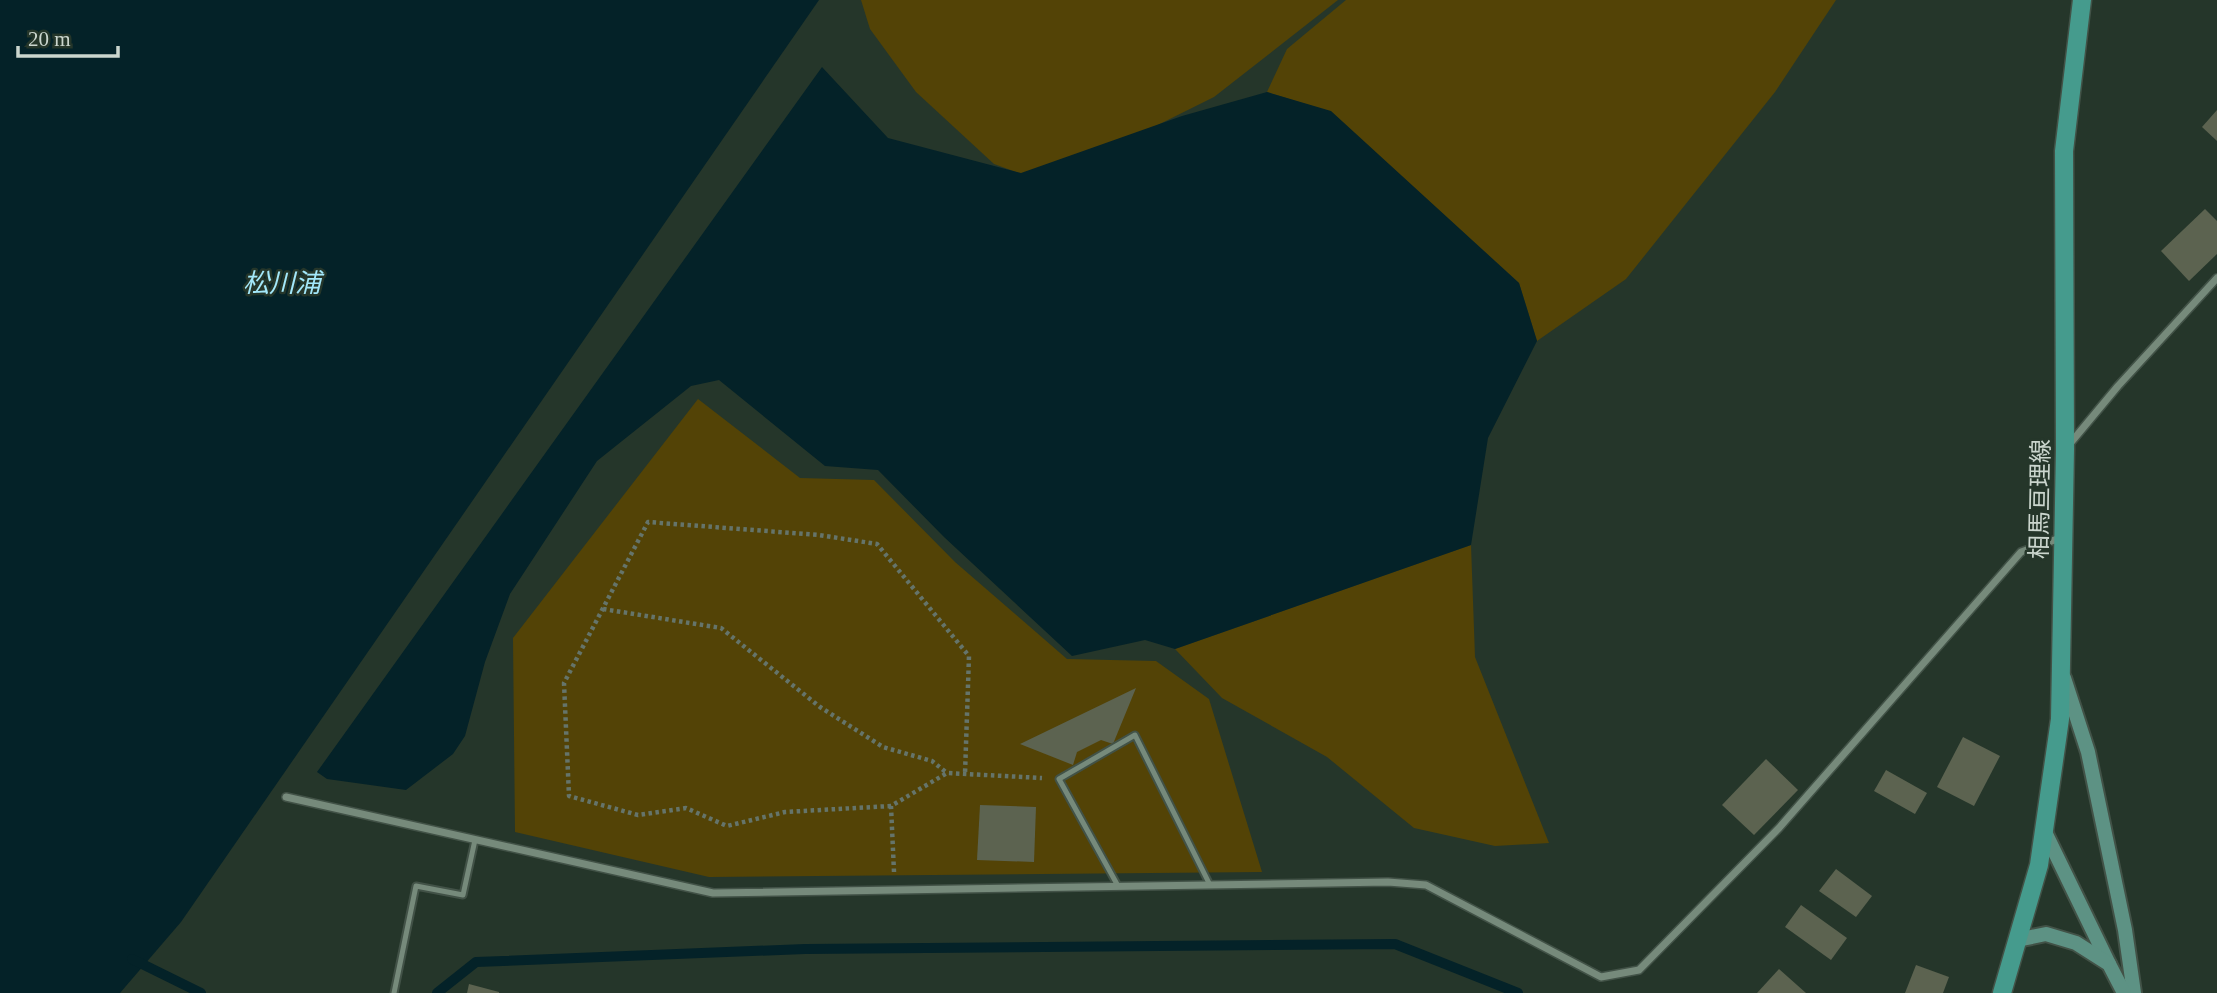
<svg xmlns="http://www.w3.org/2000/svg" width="2217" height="993" font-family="'Times New Roman','Noto Sans JP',serif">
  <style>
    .green { fill: #534306 }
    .water { fill: #042228 }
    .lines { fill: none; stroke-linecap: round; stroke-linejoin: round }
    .stream { stroke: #042228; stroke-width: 10 }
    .building { fill: #5c6350 }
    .lane-casing { stroke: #425247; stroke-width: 9 }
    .street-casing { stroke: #425247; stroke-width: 10 }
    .secondary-casing { stroke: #425247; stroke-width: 18 }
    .primary-casing { stroke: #425247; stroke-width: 21 }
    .path { stroke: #65746a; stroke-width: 4.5; stroke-dasharray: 3.5 3.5; stroke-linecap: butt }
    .lane { stroke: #768a7b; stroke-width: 5 }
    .street { stroke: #768a7b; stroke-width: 7 }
    .secondary { stroke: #5d9284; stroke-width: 14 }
    .primary { stroke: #459b8d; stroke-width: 18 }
    .labels { text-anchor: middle; stroke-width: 5; stroke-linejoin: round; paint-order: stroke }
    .street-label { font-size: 24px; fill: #cbd6ce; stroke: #25362a }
    .water-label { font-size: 26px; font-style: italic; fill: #a3e8fa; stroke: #25362a }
  </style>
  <rect width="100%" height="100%" fill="#25362a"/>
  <g class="green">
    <path d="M861,0h477l-124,97 -171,85 -49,-18 -78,-72 -46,-63z"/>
    <path d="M1346,0h490l-61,92 -149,187 -89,62 -18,-58 -188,-171 -64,-20 20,-43z"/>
    <path d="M698,399l102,79 74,2 81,82 112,97 89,2 53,38 53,173 -553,5 -194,-45 -2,-194z"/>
    <path d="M1471,545l4,112 74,186 -54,3 -81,-18 -87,-71 -105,-59 -47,-49z"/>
  </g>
  <g class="water">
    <path d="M0,0h819l-638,922 -61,71h-120z"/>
    <path d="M822,67l66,71 133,35 161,-57 85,-24 64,19 188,172 18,58 -49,97 -17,107 -296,104 -30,-9 -73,16 -128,-119 -66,-67 -53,-4 -106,-86 -28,6 -94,75 -87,133 -25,68 -20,74 -12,18 -47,36 -79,-11 -10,-7z"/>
  </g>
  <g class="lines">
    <g class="stream">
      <path d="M132,959l69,34"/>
      <path d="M437,993l39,-31 329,-13 590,-5 123,49"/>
    </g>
  </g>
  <g class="building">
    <path d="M2217,110v31l-15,-14z"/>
    <path d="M2205,209l12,12v33l-28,27 -28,-30z"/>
    <path d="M1136,688l-23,56 -12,-4 -24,12 -4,13 -53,-21z"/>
    <path d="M1963,737l37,19 -26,50 -37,-19z"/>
    <path d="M1766,759l32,31 -44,45 -32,-30z"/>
    <path d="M1886,770l41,23 -12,21 -41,-23z"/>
    <path d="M980,805l56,2 -2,55 -57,-2z"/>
    <path d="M1836,869l36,27 -16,21 -37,-26z"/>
    <path d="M1801,905l46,33 -16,22 -46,-33z"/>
    <path d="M1916,965l33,12 -6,16h-38z"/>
    <path d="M1779,969l27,24h-49z"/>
    <path d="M469,984l30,8v1h-32z"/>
  </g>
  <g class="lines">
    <defs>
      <g id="lane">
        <path d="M1118,886l-59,-107 76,-44 75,150"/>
        <path d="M394,993l22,-107 47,9 12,-55"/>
      </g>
      <g id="street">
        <path d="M2068,446l50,-60 99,-108"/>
        <path d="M286,797l427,96 675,-11 38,3 175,92 38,-7 140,-142 242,-276 42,-15"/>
      </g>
      <g id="secondary">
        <path d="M2064,678l24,74 37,178 9,63"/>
        <path d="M2044,830l65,134"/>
        <path d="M2017,940l29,-6 30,9 33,21 15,29"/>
      </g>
      <path id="primary" d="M2002,993l37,-128 21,-146 5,-270 -1,-298 18,-151"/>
    </defs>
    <use href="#lane" class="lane-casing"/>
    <use href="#street" class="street-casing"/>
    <use href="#secondary" class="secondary-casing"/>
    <use href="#primary" class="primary-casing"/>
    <g class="path">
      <path d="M603,609l118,19 99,79 63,40 49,14 15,12"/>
      <path d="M891,806l-106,6 -58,14 -41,-18 -48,7 -69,-19 -5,-113 84,-161 171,13 58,9 92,112 -4,118"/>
      <path d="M894,872l-3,-66 56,-33 95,5"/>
    </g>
    <use href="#lane" class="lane"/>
    <use href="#street" class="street"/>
    <use href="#secondary" class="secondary"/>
    <use href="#primary" class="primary"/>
  </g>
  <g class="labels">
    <g class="street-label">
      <text transform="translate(2040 499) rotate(-89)" y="8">相馬亘理線</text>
    </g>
    <g class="water-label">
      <text x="282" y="292">松川浦</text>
    </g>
  </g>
  <path d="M18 46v10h100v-10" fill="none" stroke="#cbd6ce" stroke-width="3.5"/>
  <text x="28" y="46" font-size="21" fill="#cbd6ce" stroke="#25362a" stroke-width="5" paint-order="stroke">20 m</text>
</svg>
